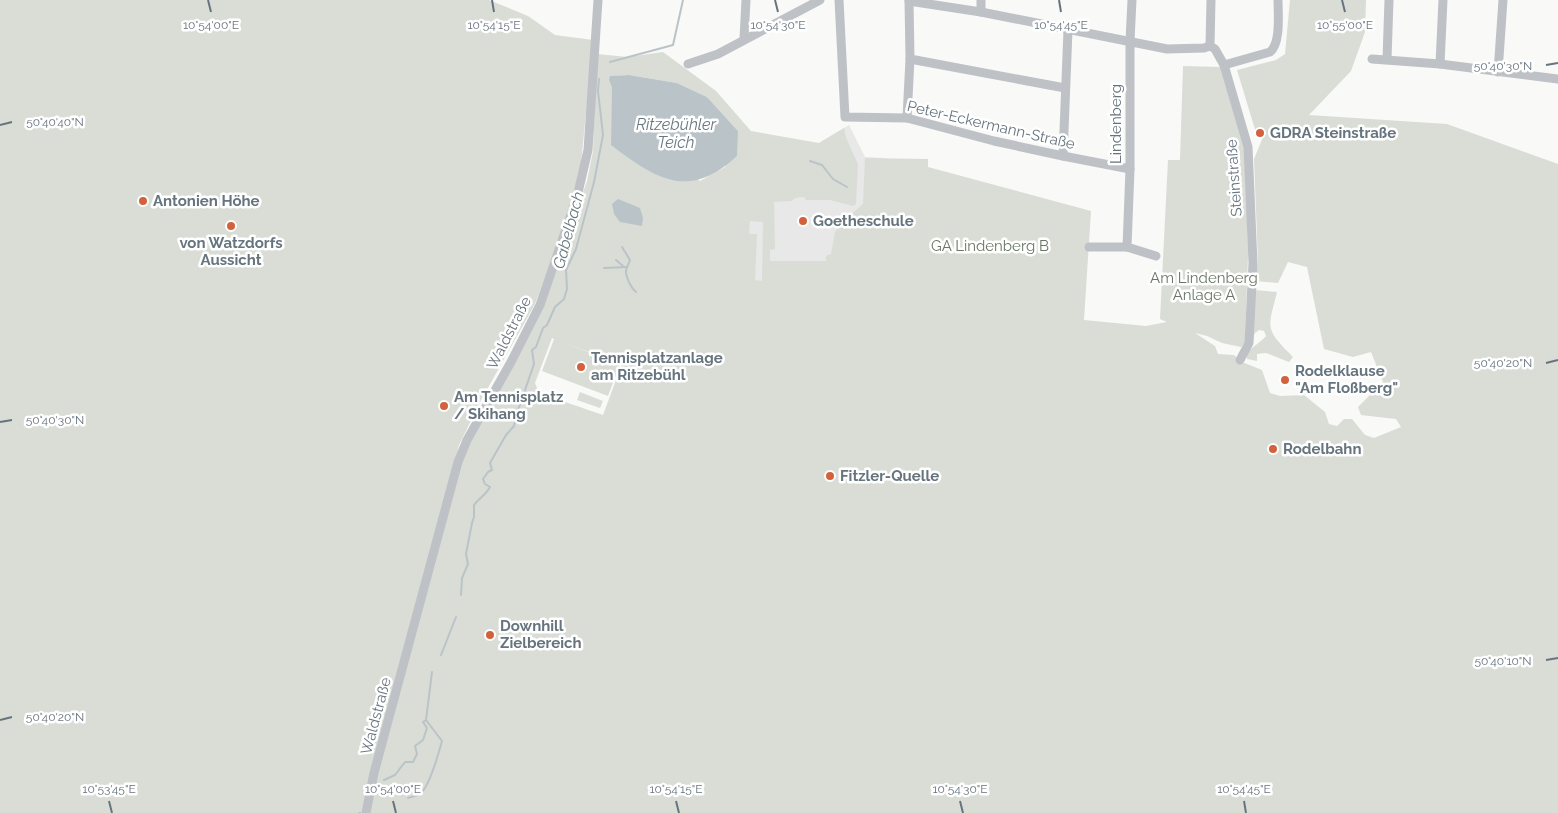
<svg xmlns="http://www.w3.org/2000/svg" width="1558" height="813" font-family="Raleway,sans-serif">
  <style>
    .built { fill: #e7e8e7 }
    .green { fill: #d9ddd6; fill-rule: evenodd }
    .water { fill: #bac4c8 }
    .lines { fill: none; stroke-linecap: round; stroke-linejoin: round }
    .stream { stroke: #bac4c8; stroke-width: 2 }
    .minor { stroke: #bec2c6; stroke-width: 9 }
    .ticks { fill: none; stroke: #66747e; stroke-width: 2 }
    .poi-dot { fill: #d2613d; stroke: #fff; stroke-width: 2 }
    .labels { text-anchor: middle; stroke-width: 5; stroke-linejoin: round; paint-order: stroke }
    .street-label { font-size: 15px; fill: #66747e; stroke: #fff }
    .poi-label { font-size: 15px; font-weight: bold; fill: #66747e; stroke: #fff; text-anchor: start }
    .park-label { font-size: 15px; fill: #687765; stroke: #fff }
    .water-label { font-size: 16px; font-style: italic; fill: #67797f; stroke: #fff }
    .ticks-label { font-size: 12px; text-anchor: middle; fill: #66747e; stroke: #fff; stroke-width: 5; stroke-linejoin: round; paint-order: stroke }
  </style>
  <rect width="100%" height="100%" fill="#f9f9f7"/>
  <path class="built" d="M849,125l16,32 20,1 -9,131 -152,-10 4,-70 91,-66z"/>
  <g class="green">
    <path d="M0,0h489l39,16 27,19 38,5 -12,124 -12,47 -34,93 -55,98 -21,43 -95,368h-364z"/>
    <path d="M1290,0h76l-1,32 -14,39 -42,44 138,9 111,40v649h-1188l3,-21 82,-308 16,-46 77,-146 39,-111 6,-30 4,-97 31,3 35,-5 53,39 35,40 68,12 25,-15 2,10 12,26 -2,40 -3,2 -23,-6h-24l-2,-3 -9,1 -3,3 -18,1 1,47 -5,1v11h56v-5l5,-2 4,-22 7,-10 21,-18 2,-46 63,1v8l163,44 -7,109 62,6 21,-4 -7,-3 8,-159h12l3,-94 39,1 24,80 2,109 -3,86 -4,5 -19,-4 -15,-7 -12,-3 20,13 3,8 16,1 8,7 20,8 8,23 10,3 24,-1 21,17 4,12 8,2 7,-7h8l13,16 9,3 27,-11 -5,-8 -35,-4 -3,-8 25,-25 -12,-30 -18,5 -29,-8 -17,-82 -19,-5 -10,21 -23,-2 3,-19 -4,-103 9,-22 -6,-1 -20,-66 39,-10 9,-6zM629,75l48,8 30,14 31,34 -13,36 -25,14 -88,-74v-19l-3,-8 5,-4zM750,221l13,1 -1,59 -7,-1 2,-46h-8zM552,338l2,1 -12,32 66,25 12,-32 -61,-23 63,23 -19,51 -64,-22 -4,-10z"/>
    <path d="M1254,290l23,2c-9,37 -13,36 16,65l-4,5 -23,-9 -9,1v7l-10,-2v-5c5,-8 13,-11 19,-18l-2,-5 -5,-1 -4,3 -3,7z"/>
    <path d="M580,392l23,9 -3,7 -23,-8z"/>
  </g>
  <g class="water">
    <path d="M629,75l48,8 30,14 31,34 -1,25c-48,45 -81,23 -126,-11l1,-57 -3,-8 1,-4z"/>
    <path d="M618,199l22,9 3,10 -1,8 -22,-4 -6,-8 -2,-10z"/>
  </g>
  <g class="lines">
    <g class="stream">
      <path d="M610,62l63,-17 10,-45"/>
      <path d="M810,161l12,4 11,14 14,8"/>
      <path d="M622,247l8,13c-1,4 -5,9 -4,13 1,6 5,15 10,19"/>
      <path d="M616,260l7,6"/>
      <path d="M604,268l23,-1"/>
      <path d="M461,595l1,-17 6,-14 -2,-10 6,-31 2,-6v-12c5,-7 12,-10 16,-18l-5,-3 -2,-5 5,-7 4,-2 -2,-7 16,-28 8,-9 2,-10 18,-52 -2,-14 4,-3 7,-19 4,-3 8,-18 9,-8 3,-10 -1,-19 10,-21 18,-67 9,-47 -5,-44 1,-12"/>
      <path d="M441,655l15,-38"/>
      <path d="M384,780l11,-5 10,-13h8l4,-8 -2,-8 8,-6 4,-12 -4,-6 3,-2"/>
      <path d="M408,798c3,-1 9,-2 12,-4 9,-7 19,-42 22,-53l-16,-21 6,-48"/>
      <path d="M359,813h1"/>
    </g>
    <g class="minor">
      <path d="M839,0l6,117 62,1 87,23 69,15 67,13"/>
      <path d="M1132,0l-2,41v128l-3,78 29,9"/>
      <path d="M1211,0l-1,46 5,3 9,16 24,82 5,116 -4,80 -9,17"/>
      <path d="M909,1l72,11 186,37 37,-1 6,-2"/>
      <path d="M981,12v-12"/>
      <path d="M744,39l2,-39"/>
      <path d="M910,59l155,29"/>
      <path d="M1372,59l68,5 118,15"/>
      <path d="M1387,59l2,-59"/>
      <path d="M688,64l30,-10 102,-54"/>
      <path d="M1440,64l3,-64"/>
      <path d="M1224,65l46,-13c11,-9 8,-38 8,-52"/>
      <path d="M1498,72l5,-72"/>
      <path d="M907,118l3,-59 -1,-59"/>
      <path d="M1063,156l5,-126"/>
      <path d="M1089,247h38"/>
      <path d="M366,813l8,-40 84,-311 9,-22 44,-78 29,-57 37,-108 11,-47 10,-150"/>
    </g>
  </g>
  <path class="ticks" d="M208,0l3,12M492,0l2,12M775,0l3,12M1059,0l2,12M1342,0l3,12M1546,65l12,-2M0,125l12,-3M1546,363l12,-3M0,422l12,-2M1546,660l12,-2M0,720l12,-3M109,801l3,12M393,801l3,12M676,801l3,12M960,801l3,12M1244,801l2,12"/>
  <g class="poi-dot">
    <circle cx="1260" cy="133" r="5"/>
    <circle cx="143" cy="201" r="5"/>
    <circle cx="803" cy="221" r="5"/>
    <circle cx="231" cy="226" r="5"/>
    <circle cx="581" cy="367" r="5"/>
    <circle cx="1285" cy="380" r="5"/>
    <circle cx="444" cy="406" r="5"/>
    <circle cx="1273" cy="449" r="5"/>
    <circle cx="830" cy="476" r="5"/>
    <circle cx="490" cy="635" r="5"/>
  </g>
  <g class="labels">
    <g class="street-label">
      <text transform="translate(1116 124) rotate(-90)" y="5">Lindenberg</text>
      <text transform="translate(991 125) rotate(13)" y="5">Peter-Eckermann-Straße</text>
      <text transform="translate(1234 178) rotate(-94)" y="5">Steinstraße</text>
      <text transform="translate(509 333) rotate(-63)" y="5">Waldstraße</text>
      <text transform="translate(376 716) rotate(-75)" y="5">Waldstraße</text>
    </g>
    <g class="poi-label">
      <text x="1270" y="138">GDRA Steinstraße</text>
      <text x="153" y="206">Antonien Höhe</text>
      <text x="813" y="226">Goetheschule</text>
      <text x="231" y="248" text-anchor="middle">von Watzdorfs<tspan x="231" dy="17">Aussicht</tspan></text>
      <text x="591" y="363">Tennisplatzanlage<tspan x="591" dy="17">am Ritzebühl</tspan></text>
      <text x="1295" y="376">Rodelklause<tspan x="1295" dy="17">"Am Floßberg"</tspan></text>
      <text x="454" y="402">Am Tennisplatz<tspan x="454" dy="17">/ Skihang</tspan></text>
      <text x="1283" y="454">Rodelbahn</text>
      <text x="840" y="481">Fitzler-Quelle</text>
      <text x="500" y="631">Downhill<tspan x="500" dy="17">Zielbereich</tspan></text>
    </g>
    <g class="park-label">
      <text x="990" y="251">GA Lindenberg B</text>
      <text x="1204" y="283">Am Lindenberg<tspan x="1204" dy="17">Anlage A</tspan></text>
    </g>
    <g class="water-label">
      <text x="676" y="130">Ritzebühler<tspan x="676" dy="18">Teich</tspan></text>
      <text transform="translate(568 230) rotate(-75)" y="6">Gabelbach</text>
    </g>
  </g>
  <g class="ticks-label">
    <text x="211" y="29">10°54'00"E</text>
    <text x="494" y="29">10°54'15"E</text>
    <text x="778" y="29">10°54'30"E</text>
    <text x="1061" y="29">10°54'45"E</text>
    <text x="1345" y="29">10°55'00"E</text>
    <text x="1503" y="70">50°40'30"N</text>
    <text x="55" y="126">50°40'40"N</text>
    <text x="1503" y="367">50°40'20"N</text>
    <text x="55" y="424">50°40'30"N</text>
    <text x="1503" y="665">50°40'10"N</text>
    <text x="55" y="721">50°40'20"N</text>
    <text x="109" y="793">10°53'45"E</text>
    <text x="393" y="793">10°54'00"E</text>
    <text x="676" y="793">10°54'15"E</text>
    <text x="960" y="793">10°54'30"E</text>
    <text x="1244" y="793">10°54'45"E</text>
  </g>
</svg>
